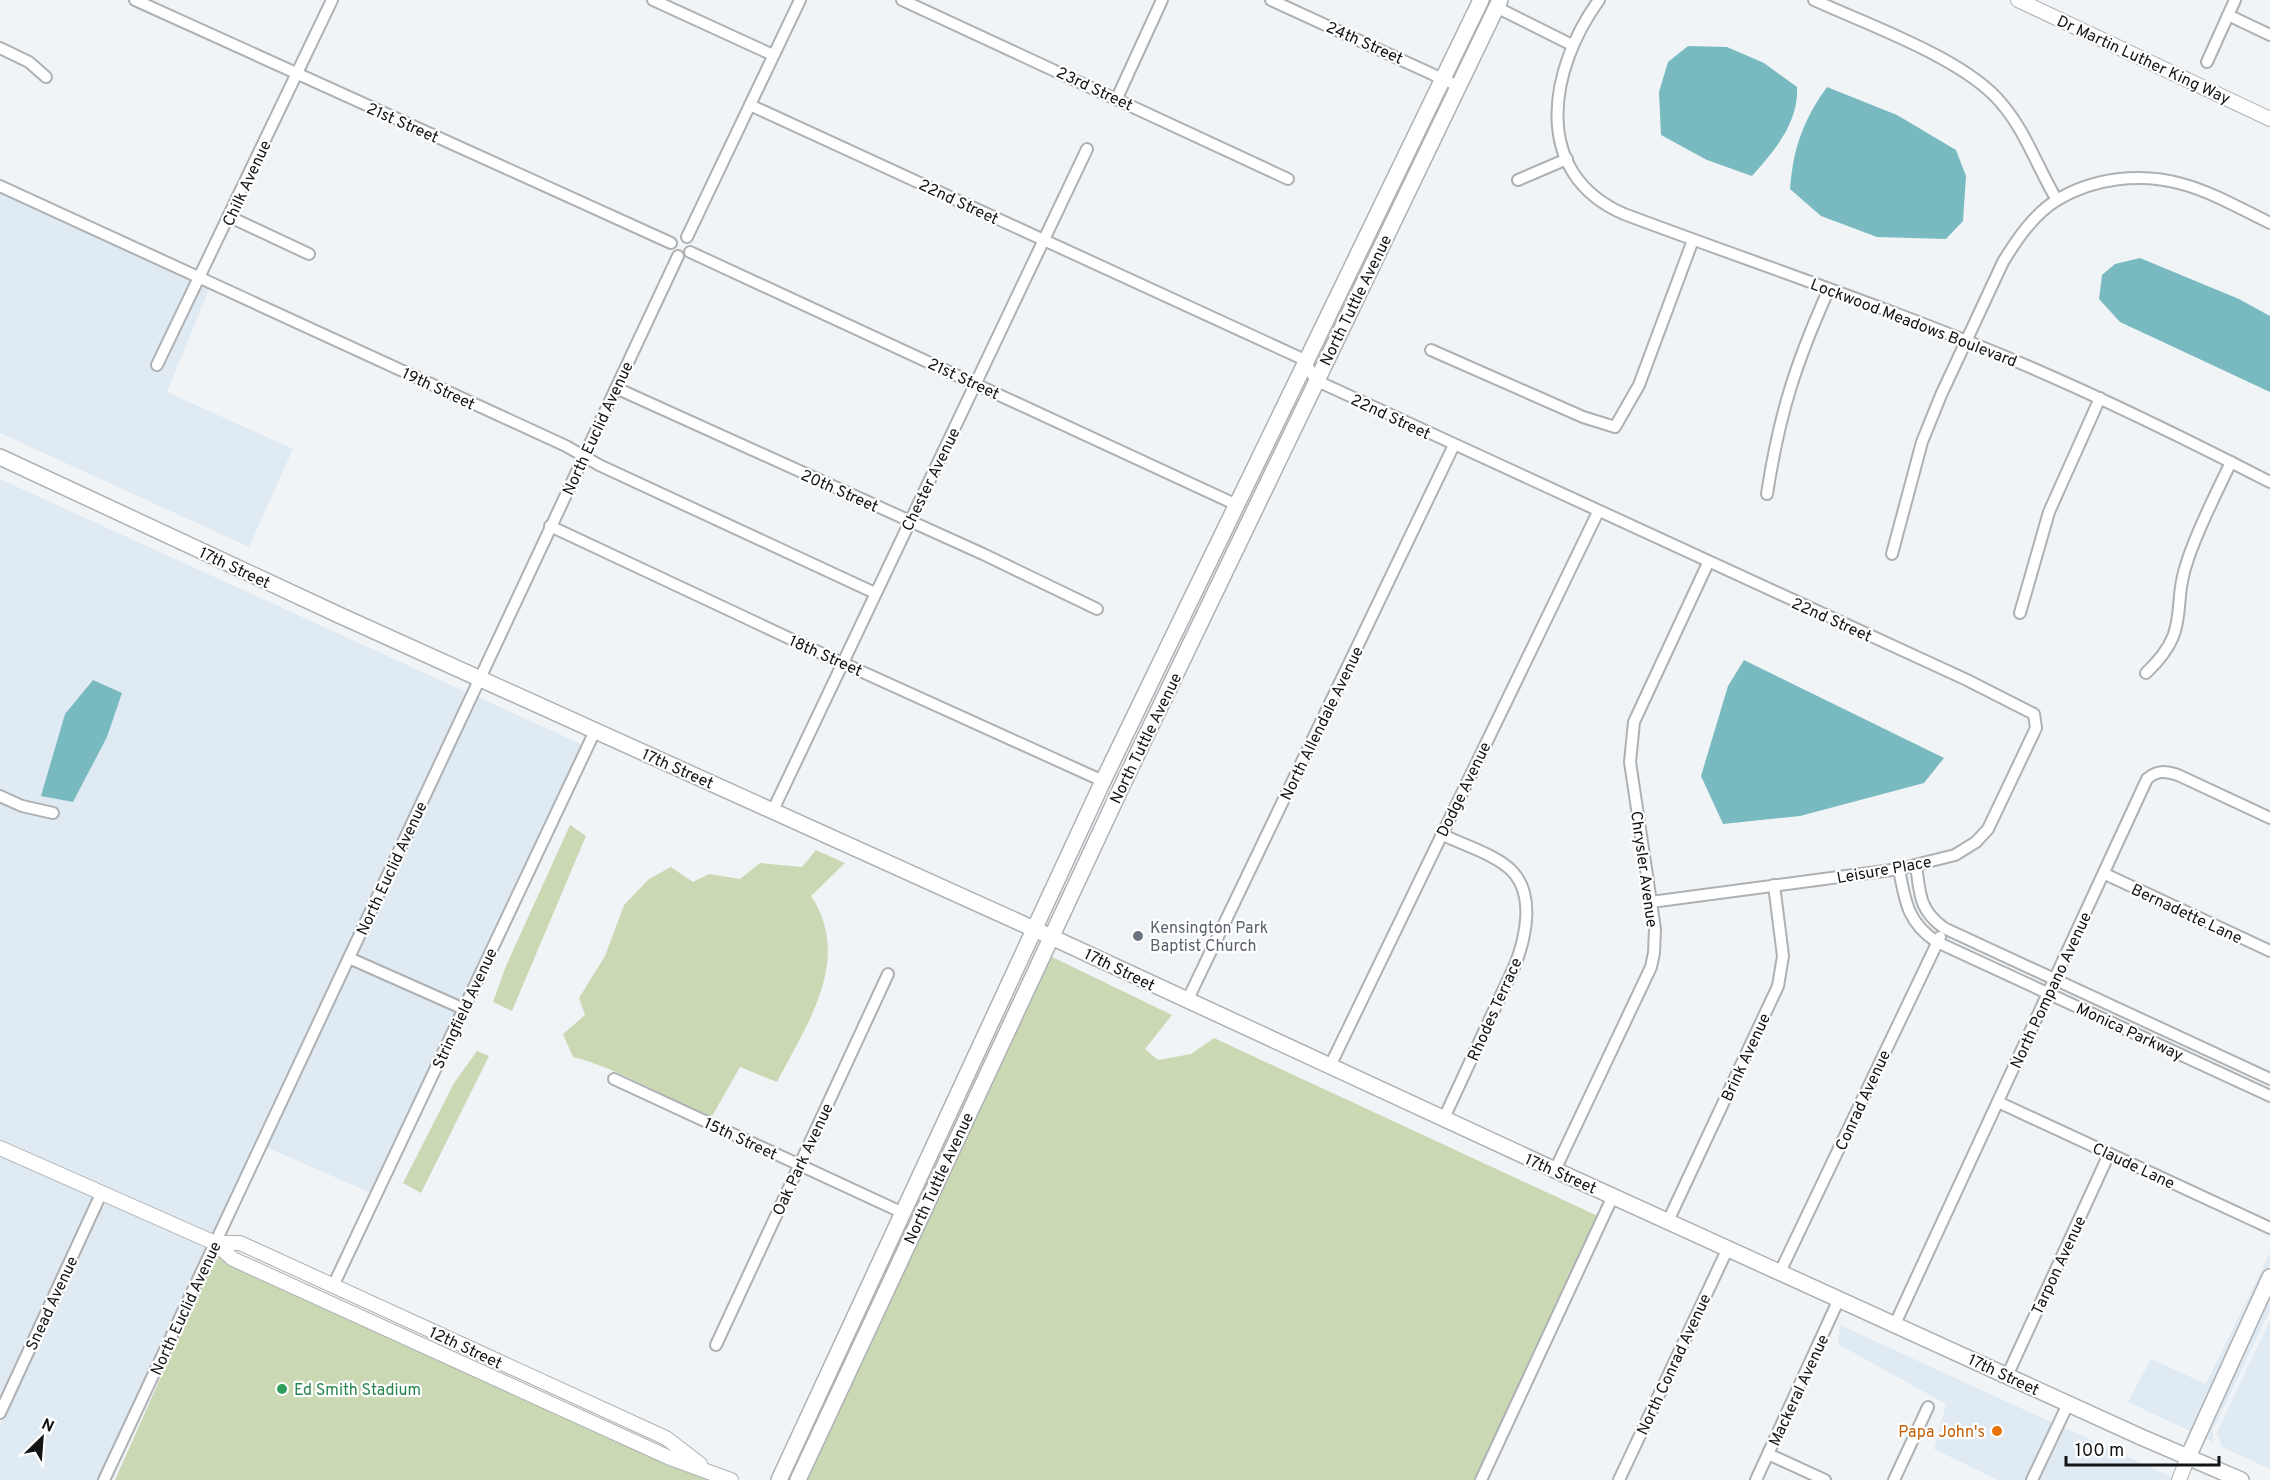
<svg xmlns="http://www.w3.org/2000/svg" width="2270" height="1480" font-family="Overpass,sans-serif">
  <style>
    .built { fill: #e0eaf2; fill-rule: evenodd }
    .green { fill: #cad9b4 }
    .water { fill: #79bac0 }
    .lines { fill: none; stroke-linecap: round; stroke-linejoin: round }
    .minor-casing { stroke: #aeb1b4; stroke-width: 14 }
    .tertiary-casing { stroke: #aeb1b4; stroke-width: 16 }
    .secondary-casing { stroke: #aeb1b4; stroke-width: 18 }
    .minor { stroke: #fff; stroke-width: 10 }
    .tertiary { stroke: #fff; stroke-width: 14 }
    .secondary { stroke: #fff; stroke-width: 15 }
    .worship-dot { fill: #6b7280; stroke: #fff; stroke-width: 2 }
    .leisure-dot { fill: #2e9e5b; stroke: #fff; stroke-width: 2 }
    .food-dot { fill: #e8710a; stroke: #fff; stroke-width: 2 }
    .labels { text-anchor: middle; stroke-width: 4.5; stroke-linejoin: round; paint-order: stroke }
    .street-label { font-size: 16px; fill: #131415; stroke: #fff }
    .worship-label { font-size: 16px; fill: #5b616d; stroke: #fff; text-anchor: start }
    .leisure-label { font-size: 16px; fill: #27864d; stroke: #fff; text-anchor: start }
    .food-label { font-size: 16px; fill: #c56008; stroke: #fff; text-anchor: end }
  </style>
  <rect width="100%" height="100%" fill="#f1f4f7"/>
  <g class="built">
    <path d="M0,193l193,89 -43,85 9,5 43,-86 7,3 -42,103 126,57 -44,98 -249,-114z"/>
    <path d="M0,479l466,213 -254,544 -212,-94v-339l20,9 36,7 3,-11 -35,-7 -24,-11zM122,693l-15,44 -34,65z"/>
    <path d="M476,696l107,49 -122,257 -105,-48z"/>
    <path d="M351,965l105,47 -85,181 -105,-46z"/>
    <path d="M0,1155l94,42 -94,203z"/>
    <path d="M104,1201l103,46 -108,233h-99v-55z"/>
    <path d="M2270,1253v12l-78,167 -64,-30 23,-43 55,25z"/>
    <path d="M2270,1290v20l-57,120v12l-11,-6z"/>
    <path d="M2270,1320v149l-48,-22 -5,-15z"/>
    <path d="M1840,1325l213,98 -27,57h-28l-64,-31 12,-45 -108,-60z"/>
    <path d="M2063,1427l111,51 -1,2h-135z"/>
  </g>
  <g class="green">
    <path d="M570,825l16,11 -74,175 -19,-9 13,-36z"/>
    <path d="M816,850l29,13 -34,33c42,63 -4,128 -34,186l-37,-15 -29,51c-42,-19 -96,-51 -138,-61l-10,-23 22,-19 -6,-17 26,-42 19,-51 25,-26 22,-12 22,15 16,-8 31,5 20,-16 42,4z"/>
    <path d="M1048,955l124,60 -27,34 13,11 33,-6 23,-16 384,178 -123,264h-672z"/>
    <path d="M477,1051l12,5 -68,137 -18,-10 51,-100z"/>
    <path d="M216,1253l347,164 105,47 48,16h-601z"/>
  </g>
  <g class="water">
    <path d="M1688,46l39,1 37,16 33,24c2,36 -23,64 -45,89l-45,-16 -46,-25 -2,-43 9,-30z"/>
    <path d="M1827,87l70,28 59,35 10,26 -3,45 -17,18 -69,-2 -56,-21 -31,-27c3,-40 13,-69 37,-102z"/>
    <path d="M2140,258l99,41 31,17v76l-150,-70 -21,-23 3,-24 13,-11z"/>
    <path d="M1744,660l200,98 -20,25 -124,33 -77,8 -22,-48 27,-90z"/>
    <path d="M93,680l29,13 -15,44 -34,65 -32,-6 24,-82z"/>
  </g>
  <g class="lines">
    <defs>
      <g id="minor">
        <path d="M135,0l536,243"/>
        <path d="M653,0l120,55"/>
        <path d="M902,0l386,179"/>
        <path d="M1271,0l187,86"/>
        <path d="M1599,0c-50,69 -69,173 25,214 136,51 275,97 408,154 81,35 160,74 238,114"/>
        <path d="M1814,0c54,25 152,59 188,104 24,28 36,65 55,96"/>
        <path d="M1496,7l76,38"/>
        <path d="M2228,15l42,20"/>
        <path d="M0,48l29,14 17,15"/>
        <path d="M2207,62l28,-62"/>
        <path d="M1117,98l45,-98"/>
        <path d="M750,105l555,255 10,20 652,300 67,34 2,14 -48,101 -12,13 -21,13 -56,14 -248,33"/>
        <path d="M1518,180l49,-21"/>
        <path d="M0,186l566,260 33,19 276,128"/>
        <path d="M230,217l79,37"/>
        <path d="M687,237l113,-237"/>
        <path d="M690,252l547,253"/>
        <path d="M1431,350l152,67 32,10 24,-42 54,-145"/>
        <path d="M157,365l175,-365"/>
        <path d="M616,388l367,166 114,55"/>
        <path d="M1767,494c12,-79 29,-132 62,-205"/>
        <path d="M550,526l275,129 278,126"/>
        <path d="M1892,554l30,-112 19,-47 62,-133c14,-23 31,-48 54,-62 36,-22 84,-28 125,-16 30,8 59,25 88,39"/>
        <path d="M2020,613l29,-101 51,-114"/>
        <path d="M2146,673c47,-44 24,-65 42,-114 11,-33 28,-65 43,-97"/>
        <path d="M0,796l22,10 31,7"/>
        <path d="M773,810l314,-661"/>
        <path d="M1441,834c20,10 56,21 71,37 23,24 14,66 3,94l-71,153"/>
        <path d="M1916,865c4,29 3,45 28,63l326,151"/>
        <path d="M1899,869c6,33 9,54 38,73l333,154"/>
        <path d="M2105,874l165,77"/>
        <path d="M349,958l115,51"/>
        <path d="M1187,1001l267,-556"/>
        <path d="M1330,1066l268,-554"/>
        <path d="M614,1079l287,133"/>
        <path d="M1998,1102l272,126"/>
        <path d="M1555,1170l96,-203 3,-14 1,-24 -25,-167 4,-40 74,-159"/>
        <path d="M1668,1221l110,-235 5,-30 -9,-71"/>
        <path d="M1780,1272l160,-335"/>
        <path d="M333,1286l262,-555"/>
        <path d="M1895,1324l252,-545c10,-9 18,-8 31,-4l92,43"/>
        <path d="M716,1345l172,-371"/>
        <path d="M2007,1376l102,-222"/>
        <path d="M0,1413l101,-219"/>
        <path d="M1768,1454l57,26"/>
        <path d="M104,1480l574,-1224"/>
        <path d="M1481,1480l132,-284"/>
        <path d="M1619,1480l109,-232"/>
        <path d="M1756,1480l83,-181"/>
        <path d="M1894,1480l34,-73"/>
        <path d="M2032,1480l36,-76"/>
      </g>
      <g id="tertiary">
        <path d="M2018,0l252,119"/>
        <path d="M0,1148l215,95 18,16 437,199 61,22"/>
        <path d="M215,1243h25l426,195 34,26"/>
        <path d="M2179,1480l9,-23"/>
      </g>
      <g id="secondary">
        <path d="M0,457l339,158 695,314 521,241 586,267 100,43"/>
        <path d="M2188,1457l82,-180"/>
        <path d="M779,1480l324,-699 378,-781"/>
        <path d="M798,1480l323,-692 379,-788"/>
      </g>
    </defs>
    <use href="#minor" class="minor-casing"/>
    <use href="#tertiary" class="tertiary-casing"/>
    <use href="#secondary" class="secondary-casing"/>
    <use href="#minor" class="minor"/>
    <use href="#tertiary" class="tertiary"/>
    <use href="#secondary" class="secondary"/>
  </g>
  <circle class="worship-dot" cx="1138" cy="936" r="6"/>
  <circle class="leisure-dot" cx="282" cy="1389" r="6"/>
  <circle class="food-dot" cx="1997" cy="1431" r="6"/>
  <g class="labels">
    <g class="street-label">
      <text transform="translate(1365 42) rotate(24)" y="6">24th Street</text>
      <text transform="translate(2144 59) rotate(25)" y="6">Dr Martin Luther King Way</text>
      <text transform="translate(1095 88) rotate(25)" y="6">23rd Street</text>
      <text transform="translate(403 122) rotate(24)" y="6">21st Street</text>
      <text transform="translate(246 183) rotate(-65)" y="6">Chilk Avenue</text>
      <text transform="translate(959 201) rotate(25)" y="6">22nd Street</text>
      <text transform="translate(1355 300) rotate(-64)" y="6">North Tuttle Avenue</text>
      <text transform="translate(1914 322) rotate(21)" y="6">Lockwood Meadows Boulevard</text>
      <text transform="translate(964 378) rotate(25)" y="6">21st Street</text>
      <text transform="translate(439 388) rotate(25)" y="6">19th Street</text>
      <text transform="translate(1391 416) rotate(25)" y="6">22nd Street</text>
      <text transform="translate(597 428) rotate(-65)" y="6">North Euclid Avenue</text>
      <text transform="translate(930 479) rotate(-64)" y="6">Chester Avenue</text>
      <text transform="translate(840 490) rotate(24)" y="6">20th Street</text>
      <text transform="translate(235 567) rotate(25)" y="6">17th Street</text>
      <text transform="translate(1832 619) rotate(24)" y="6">22nd Street</text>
      <text transform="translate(826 655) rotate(24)" y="6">18th Street</text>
      <text transform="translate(1321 723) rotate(-64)" y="6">North Allendale Avenue</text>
      <text transform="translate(1145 738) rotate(-64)" y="6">North Tuttle Avenue</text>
      <text transform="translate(678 768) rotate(24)" y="6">17th Street</text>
      <text transform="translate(1463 789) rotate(-64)" y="6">Dodge Avenue</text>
      <text transform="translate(391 868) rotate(-65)" y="6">North Euclid Avenue</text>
      <text transform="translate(1645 869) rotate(82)" y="6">Chrysler Avenue</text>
      <text transform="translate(1884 869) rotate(-10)" y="6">Leisure Place</text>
      <text transform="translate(2187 913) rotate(25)" y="6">Bernadette Lane</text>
      <text transform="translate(1120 969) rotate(26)" y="6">17th Street</text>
      <text transform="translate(2050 990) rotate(-65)" y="6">North Pompano Avenue</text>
      <text transform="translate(464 1008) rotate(-65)" y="6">Stringfield Avenue</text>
      <text transform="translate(1494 1009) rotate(-66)" y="6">Rhodes Terrace</text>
      <text transform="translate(2130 1031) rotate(25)" y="6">Monica Parkway</text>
      <text transform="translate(1745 1057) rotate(-65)" y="6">Brink Avenue</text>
      <text transform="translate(1862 1100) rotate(-65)" y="6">Conrad Avenue</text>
      <text transform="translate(741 1138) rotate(25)" y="6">15th Street</text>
      <text transform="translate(802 1159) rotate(-65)" y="6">Oak Park Avenue</text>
      <text transform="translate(2134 1165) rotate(25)" y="6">Claude Lane</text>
      <text transform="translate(1561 1173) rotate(24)" y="6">17th Street</text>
      <text transform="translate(938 1178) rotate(-65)" y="6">North Tuttle Avenue</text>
      <text transform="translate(2058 1265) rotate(-65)" y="6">Tarpon Avenue</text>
      <text transform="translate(51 1303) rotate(-65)" y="6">Snead Avenue</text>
      <text transform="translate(185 1308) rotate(-65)" y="6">North Euclid Avenue</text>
      <text transform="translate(466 1347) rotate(25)" y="6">12th Street</text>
      <text transform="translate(1673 1364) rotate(-65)" y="6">North Conrad Avenue</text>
      <text transform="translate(2004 1374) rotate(25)" y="6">17th Street</text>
      <text transform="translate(1798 1390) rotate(-65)" y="6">Mackeral Avenue</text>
    </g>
    <g class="worship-label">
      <text x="1150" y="933">Kensington Park<tspan x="1150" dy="18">Baptist Church</tspan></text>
    </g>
    <g class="leisure-label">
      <text x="294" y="1395">Ed Smith Stadium</text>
    </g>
    <g class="food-label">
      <text x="1985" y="1437">Papa John's</text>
    </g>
  </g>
  <g transform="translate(42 1438) rotate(25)" stroke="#ffffff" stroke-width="4.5" paint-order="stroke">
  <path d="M0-4.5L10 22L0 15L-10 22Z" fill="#131415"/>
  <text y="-9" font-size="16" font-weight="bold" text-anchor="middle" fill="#131415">N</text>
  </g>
  <path d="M2066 1456v9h153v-9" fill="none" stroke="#131415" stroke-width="3"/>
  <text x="2075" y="1456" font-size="18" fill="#131415" stroke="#ffffff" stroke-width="4.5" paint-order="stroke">100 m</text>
</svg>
